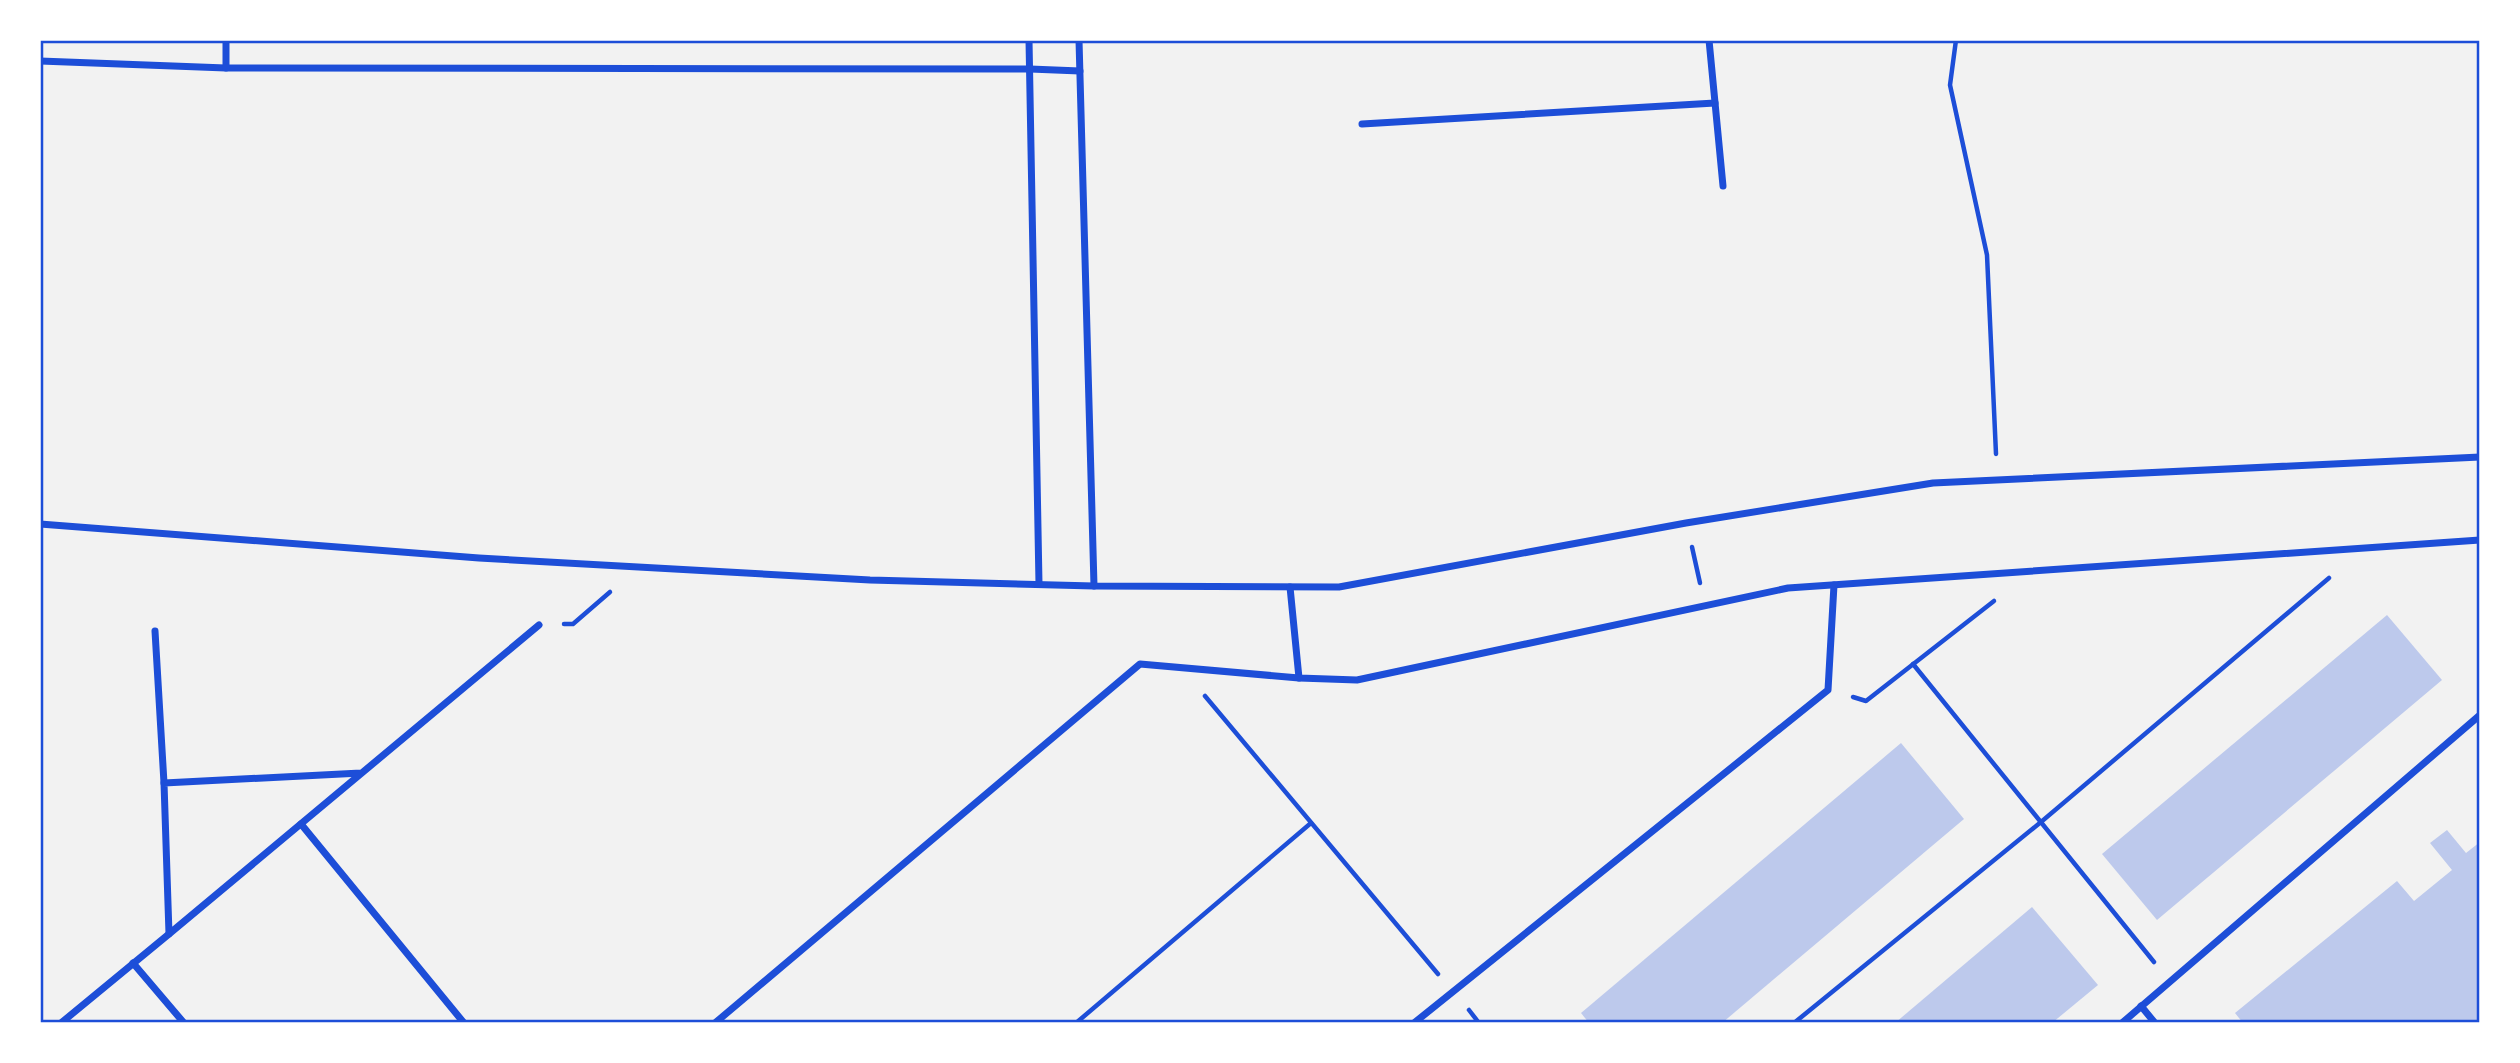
<svg xmlns="http://www.w3.org/2000/svg" width="2520" height="1063" font-family="Bitter,serif">
  <style>
    .building { fill: #bdc9ec }
    .lines { fill: none; stroke-linecap: round; stroke-linejoin: round }
    .path { stroke: #1d4ed8; stroke-width: 4.5 }
    .minor { stroke: #1d4ed8; stroke-width: 7 }
    .neatline { fill: none; stroke: #1d4ed8; stroke-width: 2.5 }
  </style>
  <rect width="100%" height="100%" fill="#f2f2f2"/>
  <g class="building">
    <path d="M2387,615l55,65 -285,240 -55,-66z"/>
    <path d="M1901,743l63,76 -242,204h-133l-8,-10z"/>
    <path d="M2447,830l19,23 14,-11v181h-237l-8,-10 162,-132 17,20 38,-31 -22,-27z"/>
    <path d="M2032,907l66,78 -46,38h-157z"/>
  </g>
  <g class="lines">
    <g class="path">
      <path d="M1956,40l-6,45 37,170 9,199"/>
      <path d="M1692,547l8,36"/>
      <path d="M564,624h9l37,-32"/>
      <path d="M1913,664l241,298"/>
      <path d="M1205,696l233,278"/>
      <path d="M1853,697l13,4 128,-100"/>
      <path d="M1469,1010l10,13"/>
      <path d="M1076,1023l235,-200"/>
      <path d="M1794,1023l247,-201 288,-244"/>
    </g>
    <g class="minor">
      <path d="M1029,40l10,544"/>
      <path d="M1079,40l15,546"/>
      <path d="M1709,40l14,146"/>
      <path d="M40,61l186,7 804,1 50,2"/>
      <path d="M226,68v-28"/>
      <path d="M1362,124l353,-21"/>
      <path d="M40,524l439,34 391,22 224,6 245,1 347,-64 247,-40 547,-26"/>
      <path d="M1290,587l9,91"/>
      <path d="M155,631l9,152"/>
      <path d="M361,773l-197,10 5,151 370,-309"/>
      <path d="M301,824l163,199"/>
      <path d="M133,963l51,60"/>
      <path d="M2141,1006l14,17"/>
      <path d="M61,1023l108,-89"/>
      <path d="M715,1023l425,-359 159,14 58,2 431,-92 692,-48"/>
      <path d="M1414,1023l414,-333 6,-105"/>
      <path d="M2122,1023l358,-308"/>
    </g>
  </g>
  <rect width="2520" height="1063" fill="none" stroke="#ffffff" stroke-width="84"/>
  <rect x="42" y="42" width="2436" height="979" class="neatline"/>
</svg>
